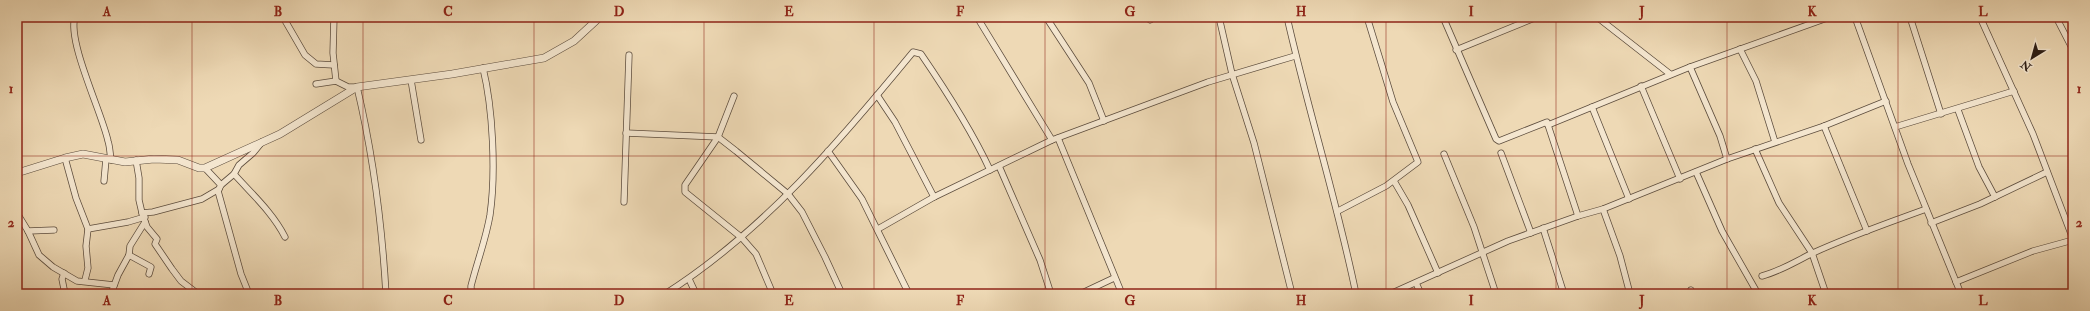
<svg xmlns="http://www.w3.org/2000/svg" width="2090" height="311" font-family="'IM FELL Double Pica',serif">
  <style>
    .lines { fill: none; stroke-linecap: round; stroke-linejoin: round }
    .minor-casing { stroke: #5c4c3d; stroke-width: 7 }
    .tertiary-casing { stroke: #5c4c3d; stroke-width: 8 }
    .minor { stroke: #f4e6cf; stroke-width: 5.5 }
    .tertiary { stroke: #f4e6cf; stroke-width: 7 }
    .grid { fill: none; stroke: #8f2418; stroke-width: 1; stroke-opacity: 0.55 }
    .neatline { fill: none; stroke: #8f2418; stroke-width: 1.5 }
    .grid-label { font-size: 13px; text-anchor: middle; font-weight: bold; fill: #8f2418 }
  </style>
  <rect width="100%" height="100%" fill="#eed9b5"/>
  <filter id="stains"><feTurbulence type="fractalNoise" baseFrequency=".005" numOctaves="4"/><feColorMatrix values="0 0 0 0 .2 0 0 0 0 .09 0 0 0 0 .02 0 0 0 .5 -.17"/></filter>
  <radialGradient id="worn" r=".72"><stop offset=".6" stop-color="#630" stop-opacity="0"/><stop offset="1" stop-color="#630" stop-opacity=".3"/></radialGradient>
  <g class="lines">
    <defs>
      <g id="minor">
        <path d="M75,17c-8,24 27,96 33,124 2,6 2,13 3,19"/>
        <path d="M283,17l22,38 11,9 18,1"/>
        <path d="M334,17l-1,36 3,28"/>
        <path d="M977,17l75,123"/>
        <path d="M1046,17l43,66 15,38"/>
        <path d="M1149,17l1,3"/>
        <path d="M1219,17l13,57 22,69 38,151"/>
        <path d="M1287,17c21,93 50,184 69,277"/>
        <path d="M1443,17l53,122 3,2 48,-19 31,94"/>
        <path d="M1597,17l73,57"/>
        <path d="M1855,17l53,147 53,130"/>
        <path d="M1910,17l31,97"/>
        <path d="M1958,17h5"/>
        <path d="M1980,17l53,117 40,105"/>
        <path d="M2056,17l17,33"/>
        <path d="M1740,49l16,32 19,61"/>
        <path d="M1456,50l81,-33"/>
        <path d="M1690,67l30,69 7,23"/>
        <path d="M411,80l10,60"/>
        <path d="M316,84l20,-3 12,6h9c16,67 25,138 29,207"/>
        <path d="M1641,86l39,93"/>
        <path d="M877,95l18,27 39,75"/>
        <path d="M734,96l-16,41 -33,48v7l57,46 14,16 17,40"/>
        <path d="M1592,107l37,92"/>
        <path d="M1958,110l21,57 16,30"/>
        <path d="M1548,125l142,-58 140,-50"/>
        <path d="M1824,126l43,105"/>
        <path d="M1895,127l119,-36"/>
        <path d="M626,133l92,4 18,14 52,43 14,18 23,45 17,37"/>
        <path d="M1058,138l64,156"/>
        <path d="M1755,149l24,54 33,50 14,41"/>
        <path d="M828,151l34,48 47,95"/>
        <path d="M1501,153l30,80"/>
        <path d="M1444,154l30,73 22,67"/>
        <path d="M65,158l11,40 12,31 -2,17 2,22 -3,12"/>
        <path d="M136,160l3,18v22l3,13 5,14 10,12 -2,5 17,25 9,12 17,13"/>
        <path d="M999,166l41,94 11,34"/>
        <path d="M205,168l16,17"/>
        <path d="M1696,172l26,59 36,63"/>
        <path d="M234,174c18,20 39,39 51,63"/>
        <path d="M104,181l2,-22"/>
        <path d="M1394,181l14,24 30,68"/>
        <path d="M624,202l5,-147"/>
        <path d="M1603,209l17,47 10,38"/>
        <path d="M1338,211l48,-25 32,-24 -25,-60 -26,-85"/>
        <path d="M17,213l11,18 11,24 14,12 24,14 37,4"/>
        <path d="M142,213l11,-1 49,-13 17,-10"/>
        <path d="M1931,223l49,-19 67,-32"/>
        <path d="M1543,228l21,66"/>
        <path d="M88,229l40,-7 17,-5"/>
        <path d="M878,229l56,-32 118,-57 156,-58 87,-26"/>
        <path d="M28,231l26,-1"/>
        <path d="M129,255l22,12 -2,7"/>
        <path d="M64,273l-2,6 3,15"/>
        <path d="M1762,276c19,-5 34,-15 51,-23 37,-17 75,-30 113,-44"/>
        <path d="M689,279l7,15"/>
        <path d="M1956,282l77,-31 40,-11"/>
        <path d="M1416,283l5,11"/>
        <path d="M1691,290l1,4"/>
        <path d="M111,294l7,-19 11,-20 1,-9 15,-24"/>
        <path d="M249,294l-8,-20 -23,-83 3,-6 13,-11 5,-9 14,-12 9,-11"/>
        <path d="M479,294l-8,-3v-5c6,-24 15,-47 19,-71 6,-42 3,-106 -7,-147"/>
        <path d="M665,294c99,-63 174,-152 248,-242l8,2c26,38 50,75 69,116"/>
        <path d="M1080,294l34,-16"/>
        <path d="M1390,294l118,-53 70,-25 25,-7 124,-50 97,-33 62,-25"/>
      </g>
      <path id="tertiary" d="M17,173l48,-15 18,-4 42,8 29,-3 24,1 21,8h6l75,-34 77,-47 95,-13 92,-16 30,-17 26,-24"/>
    </defs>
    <use href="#minor" class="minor-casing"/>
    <use href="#tertiary" class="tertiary-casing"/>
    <use href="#minor" class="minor"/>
    <use href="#tertiary" class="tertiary"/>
  </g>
  <path class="grid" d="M192,17v277M363,17v277M534,17v277M704,17v277M874,17v277M1045,17v277M1216,17v277M1386,17v277M1556,17v277M1727,17v277M1898,17v277M17,156h2056"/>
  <rect width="2090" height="311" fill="none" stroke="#eed9b5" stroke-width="44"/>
  <g transform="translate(2032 58) rotate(217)" stroke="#f4e6cf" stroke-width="3" paint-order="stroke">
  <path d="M0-3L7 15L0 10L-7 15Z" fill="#2c1d15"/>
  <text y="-6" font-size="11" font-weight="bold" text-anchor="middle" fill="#2c1d15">N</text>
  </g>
  <rect x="22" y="22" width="2046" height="267" class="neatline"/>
  <g class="grid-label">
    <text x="107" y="16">A</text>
    <text x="278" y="16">B</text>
    <text x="448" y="16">C</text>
    <text x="619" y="16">D</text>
    <text x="789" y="16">E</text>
    <text x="960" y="16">F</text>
    <text x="1130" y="16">G</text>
    <text x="1301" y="16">H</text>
    <text x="1471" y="16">I</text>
    <text x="1642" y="16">J</text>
    <text x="1812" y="16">K</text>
    <text x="1983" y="16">L</text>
    <text x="11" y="93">1</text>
    <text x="2079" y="93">1</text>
    <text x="11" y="227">2</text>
    <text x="2079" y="227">2</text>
    <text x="107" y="305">A</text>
    <text x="278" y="305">B</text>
    <text x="448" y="305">C</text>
    <text x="619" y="305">D</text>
    <text x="789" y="305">E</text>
    <text x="960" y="305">F</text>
    <text x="1130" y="305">G</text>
    <text x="1301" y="305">H</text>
    <text x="1471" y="305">I</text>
    <text x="1642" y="305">J</text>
    <text x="1812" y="305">K</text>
    <text x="1983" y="305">L</text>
  </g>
  <rect width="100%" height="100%" filter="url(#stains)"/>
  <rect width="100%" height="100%" fill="url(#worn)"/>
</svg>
